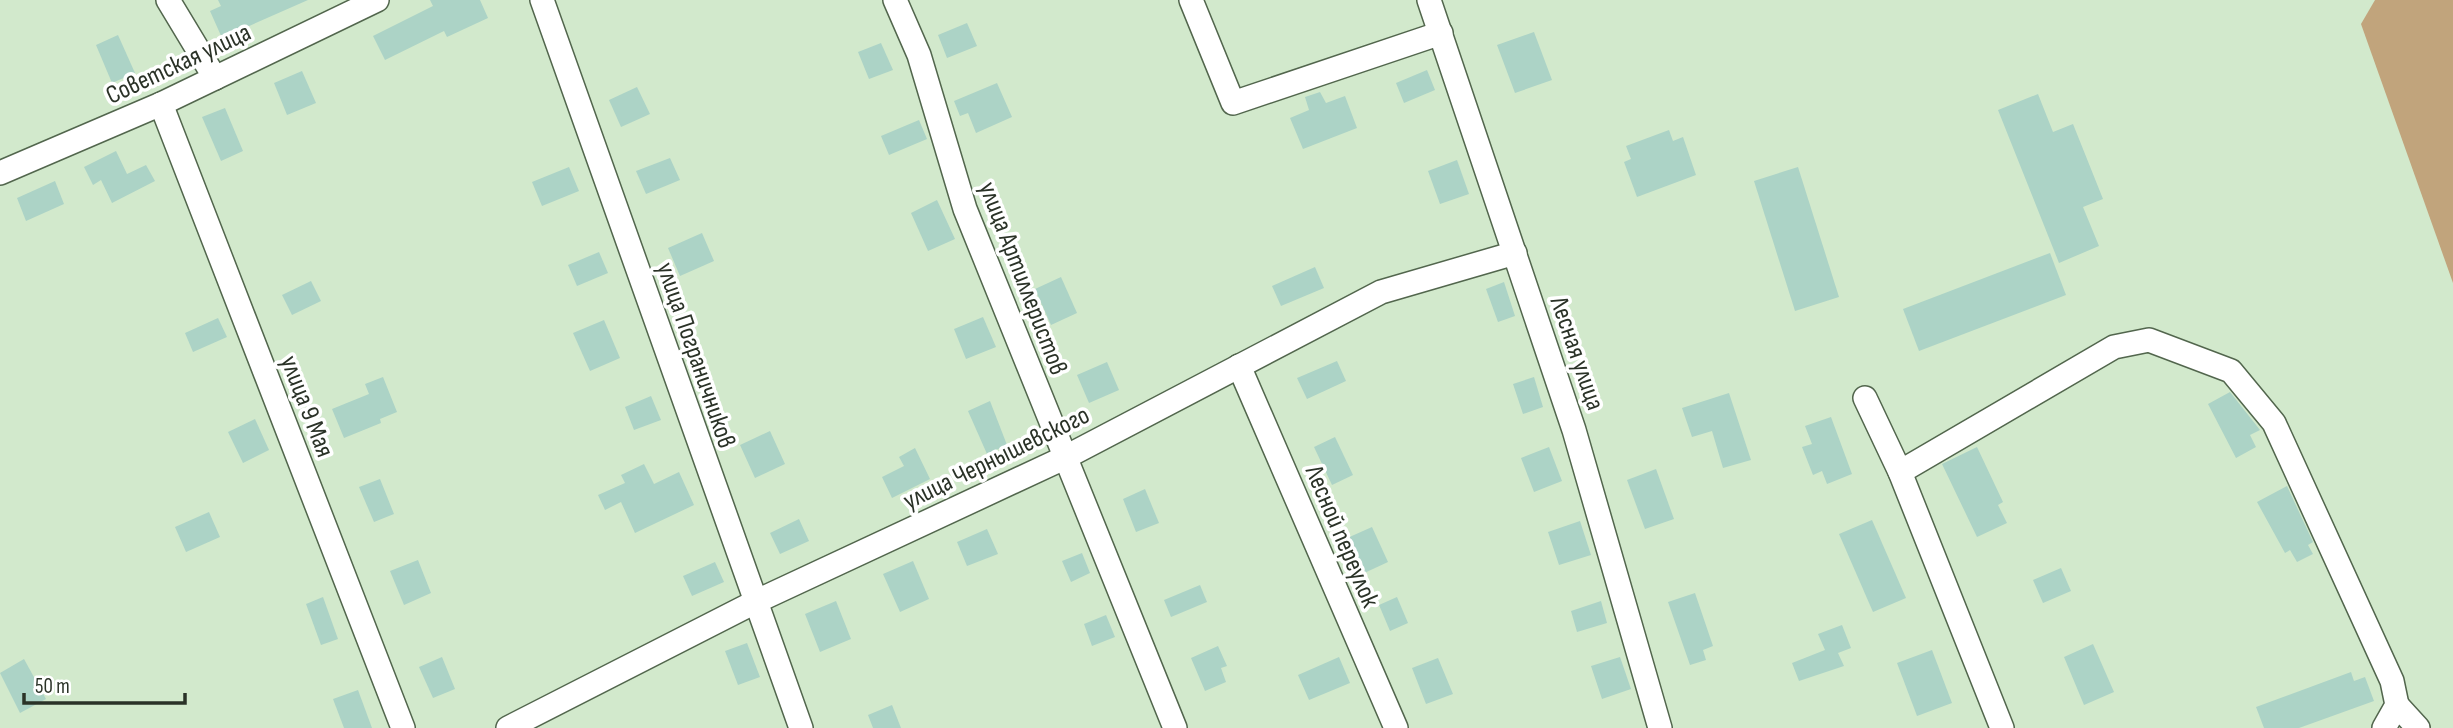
<svg xmlns="http://www.w3.org/2000/svg" width="2453" height="728" font-family="'Sofia Sans Condensed',sans-serif">
  <style>
    .forest { fill: #c1a47c }
    .building { fill: #acd3c6 }
    .lines { fill: none; stroke-linecap: round; stroke-linejoin: round }
    .minor-casing { stroke: #52664d; stroke-width: 26 }
    .minor { stroke: #fff; stroke-width: 23 }
    .labels { text-anchor: middle; stroke-width: 7; stroke-linejoin: round; paint-order: stroke }
    .street-label { font-size: 26px; fill: #2a3227; stroke: #fff }
  </style>
  <rect width="100%" height="100%" fill="#d2e9cc"/>
  <path class="forest" d="M2375,0h78v283l-92,-259z"/>
  <g class="building">
    <path d="M218,0h90l-86,38 -12,-27 11,-5z"/>
    <path d="M430,0h50l8,18 -41,19 -3,-6 -59,29 -12,-24 60,-30z"/>
    <path d="M967,23l10,23 -30,12 -9,-23z"/>
    <path d="M1534,32l18,48 -37,13 -18,-48z"/>
    <path d="M118,35l17,38 -23,10 -16,-38z"/>
    <path d="M881,43l12,27 -24,9 -11,-27z"/>
    <path d="M1427,70l8,20 -31,13 -8,-20z"/>
    <path d="M302,71l14,32 -29,12 -13,-32z"/>
    <path d="M997,83l15,34 -36,16 -8,-20 -8,3 -6,-15z"/>
    <path d="M637,87l13,27 -29,13 -12,-27z"/>
    <path d="M1320,92l6,11 19,-7 12,32 -54,21 -13,-31 19,-8 -4,-13z"/>
    <path d="M2038,94l15,38 20,-8 30,75 -20,8 16,39 -40,17 -61,-153z"/>
    <path d="M225,108l18,43 -22,10 -19,-44z"/>
    <path d="M919,120l8,19 -38,16 -8,-19z"/>
    <path d="M1669,130l4,11 10,-4 13,38 -59,22 -13,-35 7,-3 -5,-13z"/>
    <path d="M116,151l11,23 19,-9 9,16 -43,22 -11,-23 -8,5 -9,-18z"/>
    <path d="M670,158l10,22 -34,14 -10,-23z"/>
    <path d="M1457,160l12,34 -29,10 -12,-33z"/>
    <path d="M569,167l10,24 -37,15 -10,-24z"/>
    <path d="M1798,167l41,130 -44,14 -41,-130z"/>
    <path d="M55,181l9,23 -38,17 -9,-23z"/>
    <path d="M937,200l18,39 -27,12 -17,-38z"/>
    <path d="M702,233l12,28 -34,15 -12,-28z"/>
    <path d="M599,252l9,21 -31,13 -9,-21z"/>
    <path d="M2050,253l16,42 -147,56 -16,-42z"/>
    <path d="M1315,267l9,21 -43,18 -9,-20z"/>
    <path d="M1061,277l16,36 -26,12 -16,-36z"/>
    <path d="M311,281l10,20 -29,14 -10,-20z"/>
    <path d="M1504,282l11,34 -17,6 -12,-33z"/>
    <path d="M983,317l13,30 -30,12 -12,-30z"/>
    <path d="M218,318l9,19 -34,15 -8,-19z"/>
    <path d="M604,320l16,38 -30,13 -17,-38z"/>
    <path d="M1337,361l9,20 -39,18 -10,-21z"/>
    <path d="M1107,362l12,28 -30,13 -12,-28z"/>
    <path d="M383,377l14,35 -17,7 1,4 -37,15 -12,-29 37,-15 -4,-10z"/>
    <path d="M1534,377l9,30 -20,7 -10,-30z"/>
    <path d="M2230,392l30,38 -10,5 6,12 -20,11 -28,-54z"/>
    <path d="M1729,393l22,67 -28,8 -11,-37 -20,6 -10,-29z"/>
    <path d="M651,396l10,24 -27,10 -9,-23z"/>
    <path d="M990,401l17,44 -20,9 -19,-43z"/>
    <path d="M1831,417l21,57 -25,10 -5,-13 -9,4 -11,-28 10,-3 -7,-18z"/>
    <path d="M255,419l14,31 -26,13 -15,-31z"/>
    <path d="M770,431l15,33 -30,14 -15,-33z"/>
    <path d="M1335,437l18,38 -21,10 -18,-38z"/>
    <path d="M1549,447l13,34 -28,11 -13,-34z"/>
    <path d="M1977,447l26,55 -5,3 9,18 -30,14 -35,-73z"/>
    <path d="M915,448l15,31 -38,19 -10,-21 22,-11 -5,-9z"/>
    <path d="M644,464l10,20 25,-12 15,33 -59,28 -14,-31 -16,8 -7,-15 27,-12 -4,-8z"/>
    <path d="M1656,469l18,50 -29,10 -18,-49z"/>
    <path d="M380,479l14,35 -20,8 -15,-35z"/>
    <path d="M2287,486l26,56 -5,3 5,9 -16,8 -7,-12 -5,3 -28,-51z"/>
    <path d="M1145,489l14,34 -23,9 -13,-33z"/>
    <path d="M209,512l11,25 -34,15 -11,-25z"/>
    <path d="M799,519l10,22 -29,13 -10,-21z"/>
    <path d="M1872,520l34,78 -33,14 -34,-78z"/>
    <path d="M1580,521l11,34 -32,10 -11,-33z"/>
    <path d="M1372,527l16,35 -28,13 -15,-36z"/>
    <path d="M987,529l11,25 -31,12 -10,-24z"/>
    <path d="M1082,553l8,20 -19,9 -9,-21z"/>
    <path d="M418,560l13,33 -27,12 -14,-34z"/>
    <path d="M913,561l16,38 -29,13 -17,-38z"/>
    <path d="M715,562l9,20 -32,14 -9,-20z"/>
    <path d="M2061,568l10,23 -28,12 -10,-23z"/>
    <path d="M1200,585l7,17 -36,15 -7,-17z"/>
    <path d="M1695,593l18,53 -10,4 3,10 -16,5 -22,-63z"/>
    <path d="M323,597l15,42 -17,6 -15,-41z"/>
    <path d="M1397,597l11,26 -18,8 -11,-26z"/>
    <path d="M836,601l15,38 -31,13 -15,-38z"/>
    <path d="M1601,601l6,22 -30,9 -6,-21z"/>
    <path d="M1106,615l9,22 -23,9 -8,-22z"/>
    <path d="M1842,625l9,23 -13,5 6,13 -45,15 -7,-18 33,-13 -7,-16z"/>
    <path d="M747,643l13,34 -22,8 -13,-34z"/>
    <path d="M2093,644l21,48 -30,13 -20,-48z"/>
    <path d="M1218,646l9,20 -6,2 5,14 -21,9 -14,-33z"/>
    <path d="M1932,650l20,53 -35,13 -20,-53z"/>
    <path d="M442,657l13,32 -22,9 -14,-31z"/>
    <path d="M1339,657l11,26 -41,17 -11,-25z"/>
    <path d="M1620,657l11,32 -29,10 -11,-33z"/>
    <path d="M1438,658l15,36 -27,10 -14,-36z"/>
    <path d="M24,659l22,40 -26,14 -20,-40z"/>
    <path d="M2351,672l3,9 11,-4 9,24 -75,27h-35l-8,-21z"/>
    <path d="M358,690l14,38h-28l-11,-29z"/>
    <path d="M892,705l9,23h-28l-5,-13z"/>
  </g>
  <g class="lines">
    <defs>
      <g id="minor">
        <path d="M168,0l47,78"/>
        <path d="M542,0l259,728"/>
        <path d="M895,0l24,55 46,154 210,519"/>
        <path d="M1191,0l42,103 208,-70"/>
        <path d="M1429,0l145,430 86,298"/>
        <path d="M161,104l242,624"/>
        <path d="M0,173l161,-69 216,-104"/>
        <path d="M1239,366l157,362"/>
        <path d="M1865,398l35,74 102,256"/>
        <path d="M1900,472l214,-125 35,-7 82,31 43,52 118,258 5,24 -13,23"/>
        <path d="M2397,705l21,23"/>
        <path d="M508,728l247,-126 309,-144 317,-166 134,-39"/>
      </g>
    </defs>
    <use href="#minor" class="minor-casing"/>
    <use href="#minor" class="minor"/>
  </g>
  <g class="labels">
    <g class="street-label">
      <text transform="translate(178 63) rotate(-25)" y="9">Советская улица</text>
      <text transform="translate(1024 278) rotate(69)" y="9">улица Артиллеристов</text>
      <text transform="translate(1578 353) rotate(71)" y="9">Лесная улица</text>
      <text transform="translate(697 355) rotate(71)" y="9">улица Пограничников</text>
      <text transform="translate(308 406) rotate(69)" y="9">улица 9 Мая</text>
      <text transform="translate(996 457) rotate(-26)" y="9">улица Чернышевского</text>
      <text transform="translate(1343 536) rotate(67)" y="9">Лесной переулок</text>
    </g>
  </g>
  <path d="M24 693v10h161v-10" fill="none" stroke="#2a3227" stroke-width="3.5"/>
  <text x="35" y="693" font-size="21" fill="#2a3227" stroke="#ffffff" stroke-width="5" paint-order="stroke">50 m</text>
</svg>
